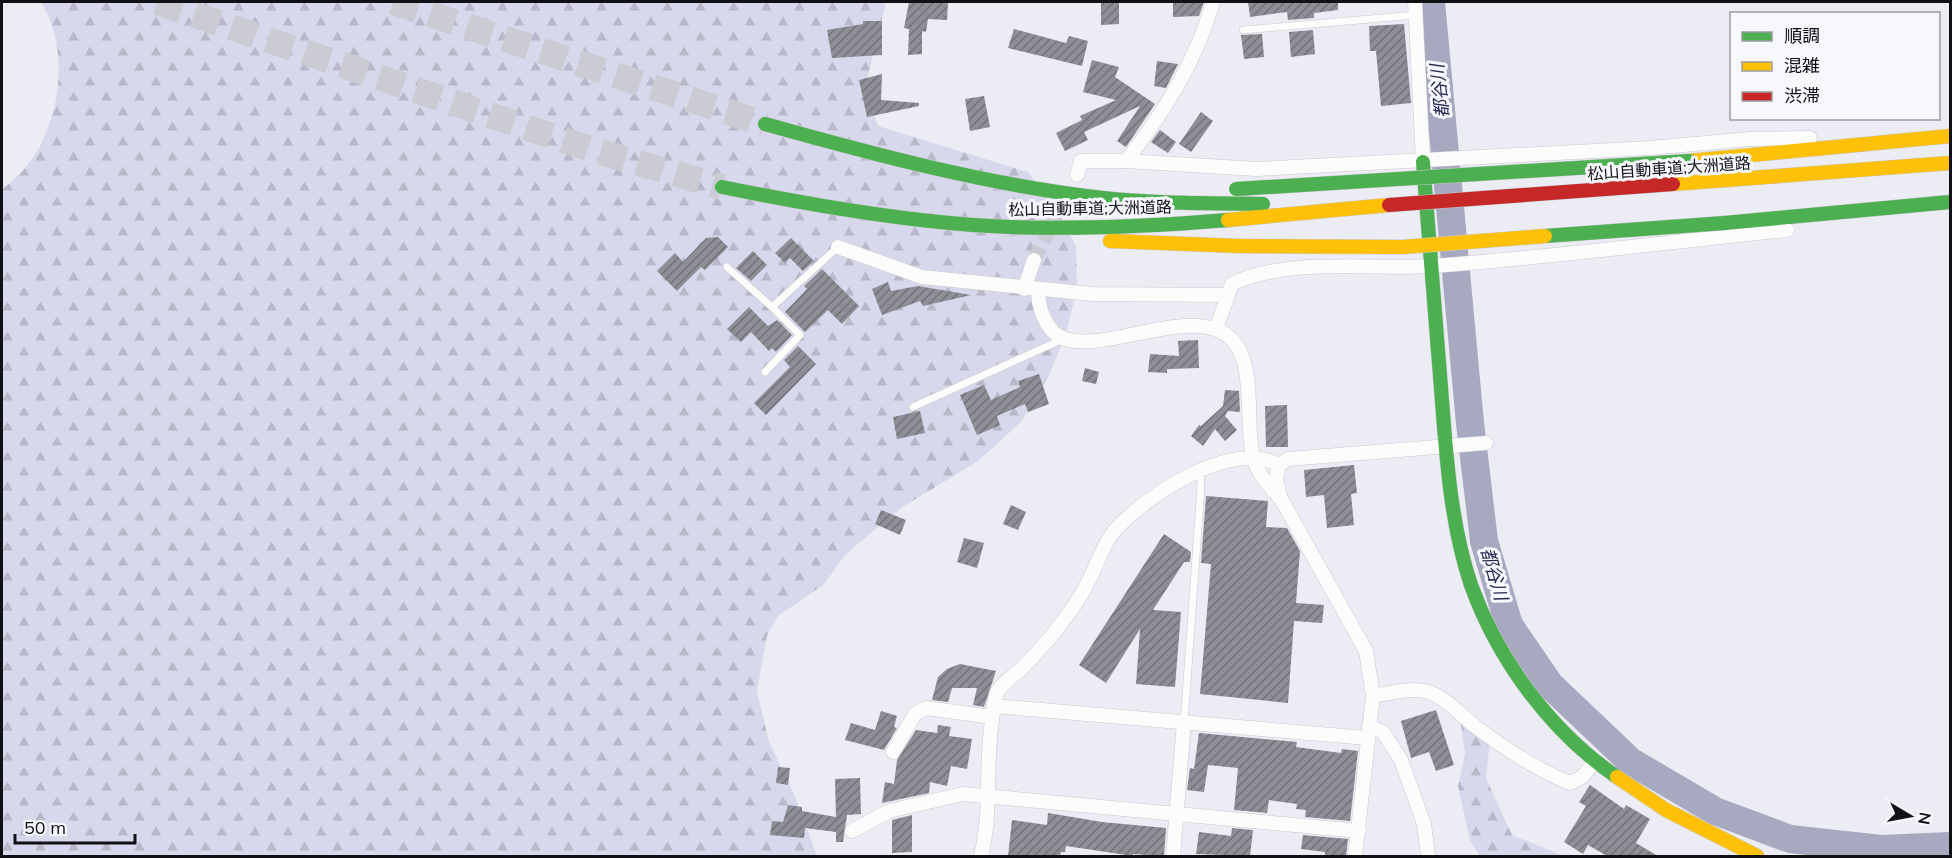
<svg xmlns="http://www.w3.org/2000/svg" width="1952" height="858" font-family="Mulish,'Noto Sans JP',sans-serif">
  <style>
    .forest { fill: url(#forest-firs) }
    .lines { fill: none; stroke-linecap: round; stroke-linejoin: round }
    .river { stroke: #a7a9c0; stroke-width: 28 }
    .building { fill: url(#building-hatch) }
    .street-tunnel { stroke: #cbccd3; stroke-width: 14; stroke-dasharray: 14 7; stroke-linecap: butt }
    .highway-tunnel { stroke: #cbccd3; stroke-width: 26; stroke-dasharray: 26 13; stroke-linecap: butt }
    .lane-casing { stroke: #c8c8cd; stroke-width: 8 }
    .street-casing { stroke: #c8c8cd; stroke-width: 15 }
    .fast-casing { stroke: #c8c8cd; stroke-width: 15 }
    .slow-casing { stroke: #c8c8cd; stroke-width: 15 }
    .lane { stroke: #fcfcfd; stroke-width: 7 }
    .street { stroke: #fcfcfd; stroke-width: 14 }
    .fast { stroke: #4caf50; stroke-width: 14 }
    .slow { stroke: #ffc107; stroke-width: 14 }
    .fast-bridge-casing { stroke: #c8c8cd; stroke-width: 15; stroke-linecap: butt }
    .slow-bridge-casing { stroke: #c8c8cd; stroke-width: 15; stroke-linecap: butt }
    .jam-bridge-casing { stroke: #c8c8cd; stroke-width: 15; stroke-linecap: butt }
    .fast-bridge { stroke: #4caf50; stroke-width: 14 }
    .slow-bridge { stroke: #ffc107; stroke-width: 14 }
    .jam-bridge { stroke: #c62828; stroke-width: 14 }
    .labels { text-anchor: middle; stroke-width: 6; stroke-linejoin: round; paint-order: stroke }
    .street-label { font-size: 16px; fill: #111115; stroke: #f7f8fd }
    .water-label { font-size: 18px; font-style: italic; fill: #2a2852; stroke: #f7f8fd }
  </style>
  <defs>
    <pattern id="forest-firs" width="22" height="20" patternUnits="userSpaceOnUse" patternTransform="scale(1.5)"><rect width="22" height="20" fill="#d7d8eb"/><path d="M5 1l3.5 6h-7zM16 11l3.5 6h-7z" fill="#b8b8c9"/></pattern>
    <pattern id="building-hatch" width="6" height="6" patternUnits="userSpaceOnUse" patternTransform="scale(1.5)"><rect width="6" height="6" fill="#8d8e96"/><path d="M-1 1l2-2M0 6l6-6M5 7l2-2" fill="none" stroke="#727379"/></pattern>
  </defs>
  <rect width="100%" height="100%" fill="#ecedf4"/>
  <g class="forest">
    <path d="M41,2h845l-22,89 14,35 150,46 22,28 26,46 1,43 -11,45 -16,39 -29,49 -43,39 -77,47 -55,46 -23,31 -45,31 -11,20 -10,55 12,51 26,54 22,60h-815v-667c55,-36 74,-132 39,-187z"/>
    <path d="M1460,719l30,22 -4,37 26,57 52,21h-84l-10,-15 -12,-55 7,-32z"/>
  </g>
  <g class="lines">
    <path class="river" d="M1431,2l39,421 14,118 25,84 41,60 80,76 85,50 75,28 91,10 69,-3"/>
  </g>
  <g class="building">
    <path d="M909,2h39l-1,18 -19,-1 -2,13 -4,-1v23l-14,1 1,-26 -5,-1z"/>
    <path d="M1101,2h18v22l-18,1z"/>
    <path d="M1173,2h31l-5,14 -26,1z"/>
    <path d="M1248,2h90v8l-24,3v5l-26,2 -1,-8 -37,5z"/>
    <path d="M863,21h19v34l-50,3 -5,-28 36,-6z"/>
    <path d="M1404,24l7,79 -30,3 -5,-55h-6l-1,-25z"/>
    <path d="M1014,29l52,14 3,-7 19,5 -6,25 -74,-18z"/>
    <path d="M1313,30l2,24 -24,3 -2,-25z"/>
    <path d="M1262,34l2,23 -20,2 -3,-24z"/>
    <path d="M1092,60l27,7 -4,10 40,27 -29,43 -9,-6 23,-35 -56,26 4,8 -23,11 -9,-18 26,-13 -2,-4 36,-16 -33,-8z"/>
    <path d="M1157,61l21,3 -12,24 -12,-2z"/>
    <path d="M882,74l-1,26 38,3v3l-52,11 -8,-37z"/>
    <path d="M984,96l6,31 -20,4 -5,-32z"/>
    <path d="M1201,112l12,9 -22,31 -12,-8z"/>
    <path d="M1160,130l16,12 -8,11 -17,-11z"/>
    <path d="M718,237l10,10 -23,23 -4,-3 -24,24 -20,-20 18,-18 8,9 23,-24z"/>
    <path d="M791,238l23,23 -11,10 -13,-13 -5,5 -10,-10z"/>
    <path d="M753,251l14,14 -16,16 -15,-13z"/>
    <path d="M822,269l37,37 -17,18 -14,-14 -23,22 -20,-20 22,-23 -3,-3z"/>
    <path d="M888,282l3,9 27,-5 53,9 -48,11 -3,-5 -38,14 -10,-26z"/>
    <path d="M749,307l19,19 9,-6 15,15 -16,17 -4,-4 -3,3 -18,-19 -10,10 -14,-13z"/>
    <path d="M1198,340l1,28 -32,1v4l-19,-1 2,-18 29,2 -1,-15z"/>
    <path d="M798,346l18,18 -50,51 -12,-12 36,-36 -6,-7z"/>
    <path d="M1085,368l14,4 -3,12 -14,-3z"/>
    <path d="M1039,374l10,30 -21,8 -3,-8 -28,12 3,9 -23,10 -17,-40 24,-10 7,15 29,-13 -2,-6z"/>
    <path d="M1225,390l14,1 1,21 -12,-1 -3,5 12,14 -12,11 -10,-12 -12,17 -12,-10 8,-11 2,1 22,-20z"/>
    <path d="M1287,405l1,42h-22l-1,-41z"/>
    <path d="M920,411l5,22 -28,6 -4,-22z"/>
    <path d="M1354,465l3,28 -6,1 3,31 -27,3 -3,-33 -18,2 -2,-27z"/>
    <path d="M1206,496l62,5 -2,26 21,1 13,23 -4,52 28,2 -2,18 -28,-2 -6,82 -88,-9 11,-130 -10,-1z"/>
    <path d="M1011,505l15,7 -8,18 -15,-6z"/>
    <path d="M881,510l25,10 -6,15 -25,-11z"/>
    <path d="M1164,534l27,18 -1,10h-6l-31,48 28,2 -6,75 -39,-3 4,-55 -34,54 -27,-18z"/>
    <path d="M964,538l20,5 -7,25 -20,-6z"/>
    <path d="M960,664l36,7 -12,36 -11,-2 4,-17h-25l-4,14 -16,-2 6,-23 9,-8z"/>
    <path d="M1436,710l18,55 -18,6 -7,-19 -18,6 -10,-37z"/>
    <path d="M881,711l16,5 -3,11 3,1 -13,22 -39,-10 6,-17 24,7z"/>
    <path d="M938,725l13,2 -2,9 23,3 -5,30 -16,-3 -4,20 -17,-4 -1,11 -47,10 3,-21 9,2 3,-24 19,-30 21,3z"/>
    <path d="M1199,733l98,9 -1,5 45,6 1,-4 16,2 -8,70 -45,-4 1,-7 -10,-1 1,-5 -28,-4 -2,13 -33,-3 4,-42 -30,-3 -4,27 -17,-2 3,-22 4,1z"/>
    <path d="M778,767l12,1 -2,17 -12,-2z"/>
    <path d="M860,778l1,36 -14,1 -4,27h-7v-10l-31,-4 -1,10 -34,-3 2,-14 11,1 5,-17 14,2v4l34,6 -1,-38z"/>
    <path d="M1590,785l34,24 2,-4 24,14 -14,24 22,13h-51l-19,-11 -5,9 -19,-12 22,-36 -7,-4z"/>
    <path d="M1048,813l54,9 64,6 -2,28 -31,-2v2l-67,-10 -1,6h-4l-1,4h-52l4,-36 35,5z"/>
    <path d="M912,815v37l-20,1v-33z"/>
    <path d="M1232,828l21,2 -3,26 -54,-2 3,-22 32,4z"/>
    <path d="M1303,835l45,4 -2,17h-21v-4l-24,-3z"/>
  </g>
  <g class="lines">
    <path class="street-tunnel" d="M1034,260l36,-70"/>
    <g class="highway-tunnel">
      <path d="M157,2l436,148 129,37"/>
      <path d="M393,2l372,122"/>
    </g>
    <defs>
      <g id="lane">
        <path d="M1243,30l173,-15"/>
        <path d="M727,267l45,40 66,-60"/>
        <path d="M765,372l35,-37 -28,-28"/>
        <path d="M913,407l150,-68"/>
        <path d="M1184,723l17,-236 -1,-16"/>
      </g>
      <g id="street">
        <path d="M1415,2l8,160"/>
        <path d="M1126,161l131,8 393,-21 100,-9 60,-1"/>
        <path d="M1077,175l4,-14h45c38,-49 70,-99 87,-159"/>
        <path d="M838,247l84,30 171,17 133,1"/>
        <path d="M1024,289l10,-29"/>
        <path d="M1038,290c0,17 8,43 27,49 40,12 107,-24 150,-10 49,16 26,96 40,133 4,14 14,23 23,34"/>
        <path d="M1216,329l16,-45c55,-27 139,-14 201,-18 119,-9 236,-24 354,-36"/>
        <path d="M1373,696c17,-3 38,-9 55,-4 19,6 32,23 48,35 28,21 61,43 94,56l12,-6 13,-15"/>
        <path d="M994,706l373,32"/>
        <path d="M1369,726l14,6 18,28 23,64 4,32"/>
        <path d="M893,752l22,-38 11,-6 66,9"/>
        <path d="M852,831l37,-20 74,-17 396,37"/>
        <path d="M981,856c11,-43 4,-91 11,-135 1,-10 2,-23 6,-31 5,-8 17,-15 24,-22 15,-15 32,-34 44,-51 9,-12 18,-26 24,-39 8,-16 13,-34 25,-48 32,-35 116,-91 164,-65"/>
        <path d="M1173,856l11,-133"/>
        <path d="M1355,856l18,-160 -7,-45 -86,-154 -4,-18 3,-14 9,-6 198,-16"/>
      </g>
      <g id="fast">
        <path d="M765,124c111,31 223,61 338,74 53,6 107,5 160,6"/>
        <path d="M1423,162c6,75 12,151 18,226 5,64 9,135 30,197 27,75 80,147 146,192"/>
        <path d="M722,187c83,17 167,32 251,38 85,6 170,2 255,-5"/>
        <path d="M1725,223l225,-21"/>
      </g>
      <g id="slow">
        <path d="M1689,161l261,-25"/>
        <path d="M1228,220l161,-15"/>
        <path d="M1110,241l129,5"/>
        <path d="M1617,777l49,33 91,46"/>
      </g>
    </defs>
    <use href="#lane" class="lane-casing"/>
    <use href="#street" class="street-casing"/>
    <use href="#fast" class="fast-casing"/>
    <use href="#slow" class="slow-casing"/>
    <use href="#lane" class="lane"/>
    <use href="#street" class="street"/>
    <use href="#fast" class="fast"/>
    <use href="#slow" class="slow"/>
    <defs>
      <g id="fast-bridge">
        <path d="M1236,189l453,-28"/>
        <path d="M1545,236l180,-13"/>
      </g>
      <g id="slow-bridge">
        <path d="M1673,184l277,-21"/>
        <path d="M1239,246l164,1 142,-11"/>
      </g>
      <path id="jam-bridge" d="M1389,205l284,-21"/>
    </defs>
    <use href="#fast-bridge" class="fast-bridge-casing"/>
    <use href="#slow-bridge" class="slow-bridge-casing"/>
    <use href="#jam-bridge" class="jam-bridge-casing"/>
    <use href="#fast-bridge" class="fast-bridge"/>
    <use href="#slow-bridge" class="slow-bridge"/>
    <use href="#jam-bridge" class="jam-bridge"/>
  </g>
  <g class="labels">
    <g class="street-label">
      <text transform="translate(1669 168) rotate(-4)" y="6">松山自動車道;大洲道路</text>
      <text transform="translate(1090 208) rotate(-1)" y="6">松山自動車道;大洲道路</text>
    </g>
    <g class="water-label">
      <text transform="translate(1440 91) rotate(-96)" y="6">都谷川</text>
      <text transform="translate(1494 574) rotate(74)" y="6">都谷川</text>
    </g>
  </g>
  <rect width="1952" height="858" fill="none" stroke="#111115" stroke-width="6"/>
  <rect x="1730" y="12" width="210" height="108" fill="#f7f8fd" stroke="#9b9ca0" stroke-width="1.5"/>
  <rect x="1742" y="32" width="30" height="9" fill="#4caf50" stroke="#9b9ca0" stroke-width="1.5"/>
  <text x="1784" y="42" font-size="18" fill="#111115">順調</text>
  <rect x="1742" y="62" width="30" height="9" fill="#ffc107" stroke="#9b9ca0" stroke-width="1.5"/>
  <text x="1784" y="72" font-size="18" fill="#111115">混雑</text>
  <rect x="1742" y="92" width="30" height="9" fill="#c62828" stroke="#9b9ca0" stroke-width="1.5"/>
  <text x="1784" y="102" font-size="18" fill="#111115">渋滞</text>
  <g transform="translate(1910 816) rotate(100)" stroke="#f7f8fd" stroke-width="4.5" paint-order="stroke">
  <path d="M0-4.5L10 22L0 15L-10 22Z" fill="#111115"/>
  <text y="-9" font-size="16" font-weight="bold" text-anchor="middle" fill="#111115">N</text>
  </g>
  <path d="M15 834v9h120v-9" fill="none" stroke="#111115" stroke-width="3"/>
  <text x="24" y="834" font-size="18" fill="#111115" stroke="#f7f8fd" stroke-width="4.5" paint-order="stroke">50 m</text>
</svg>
